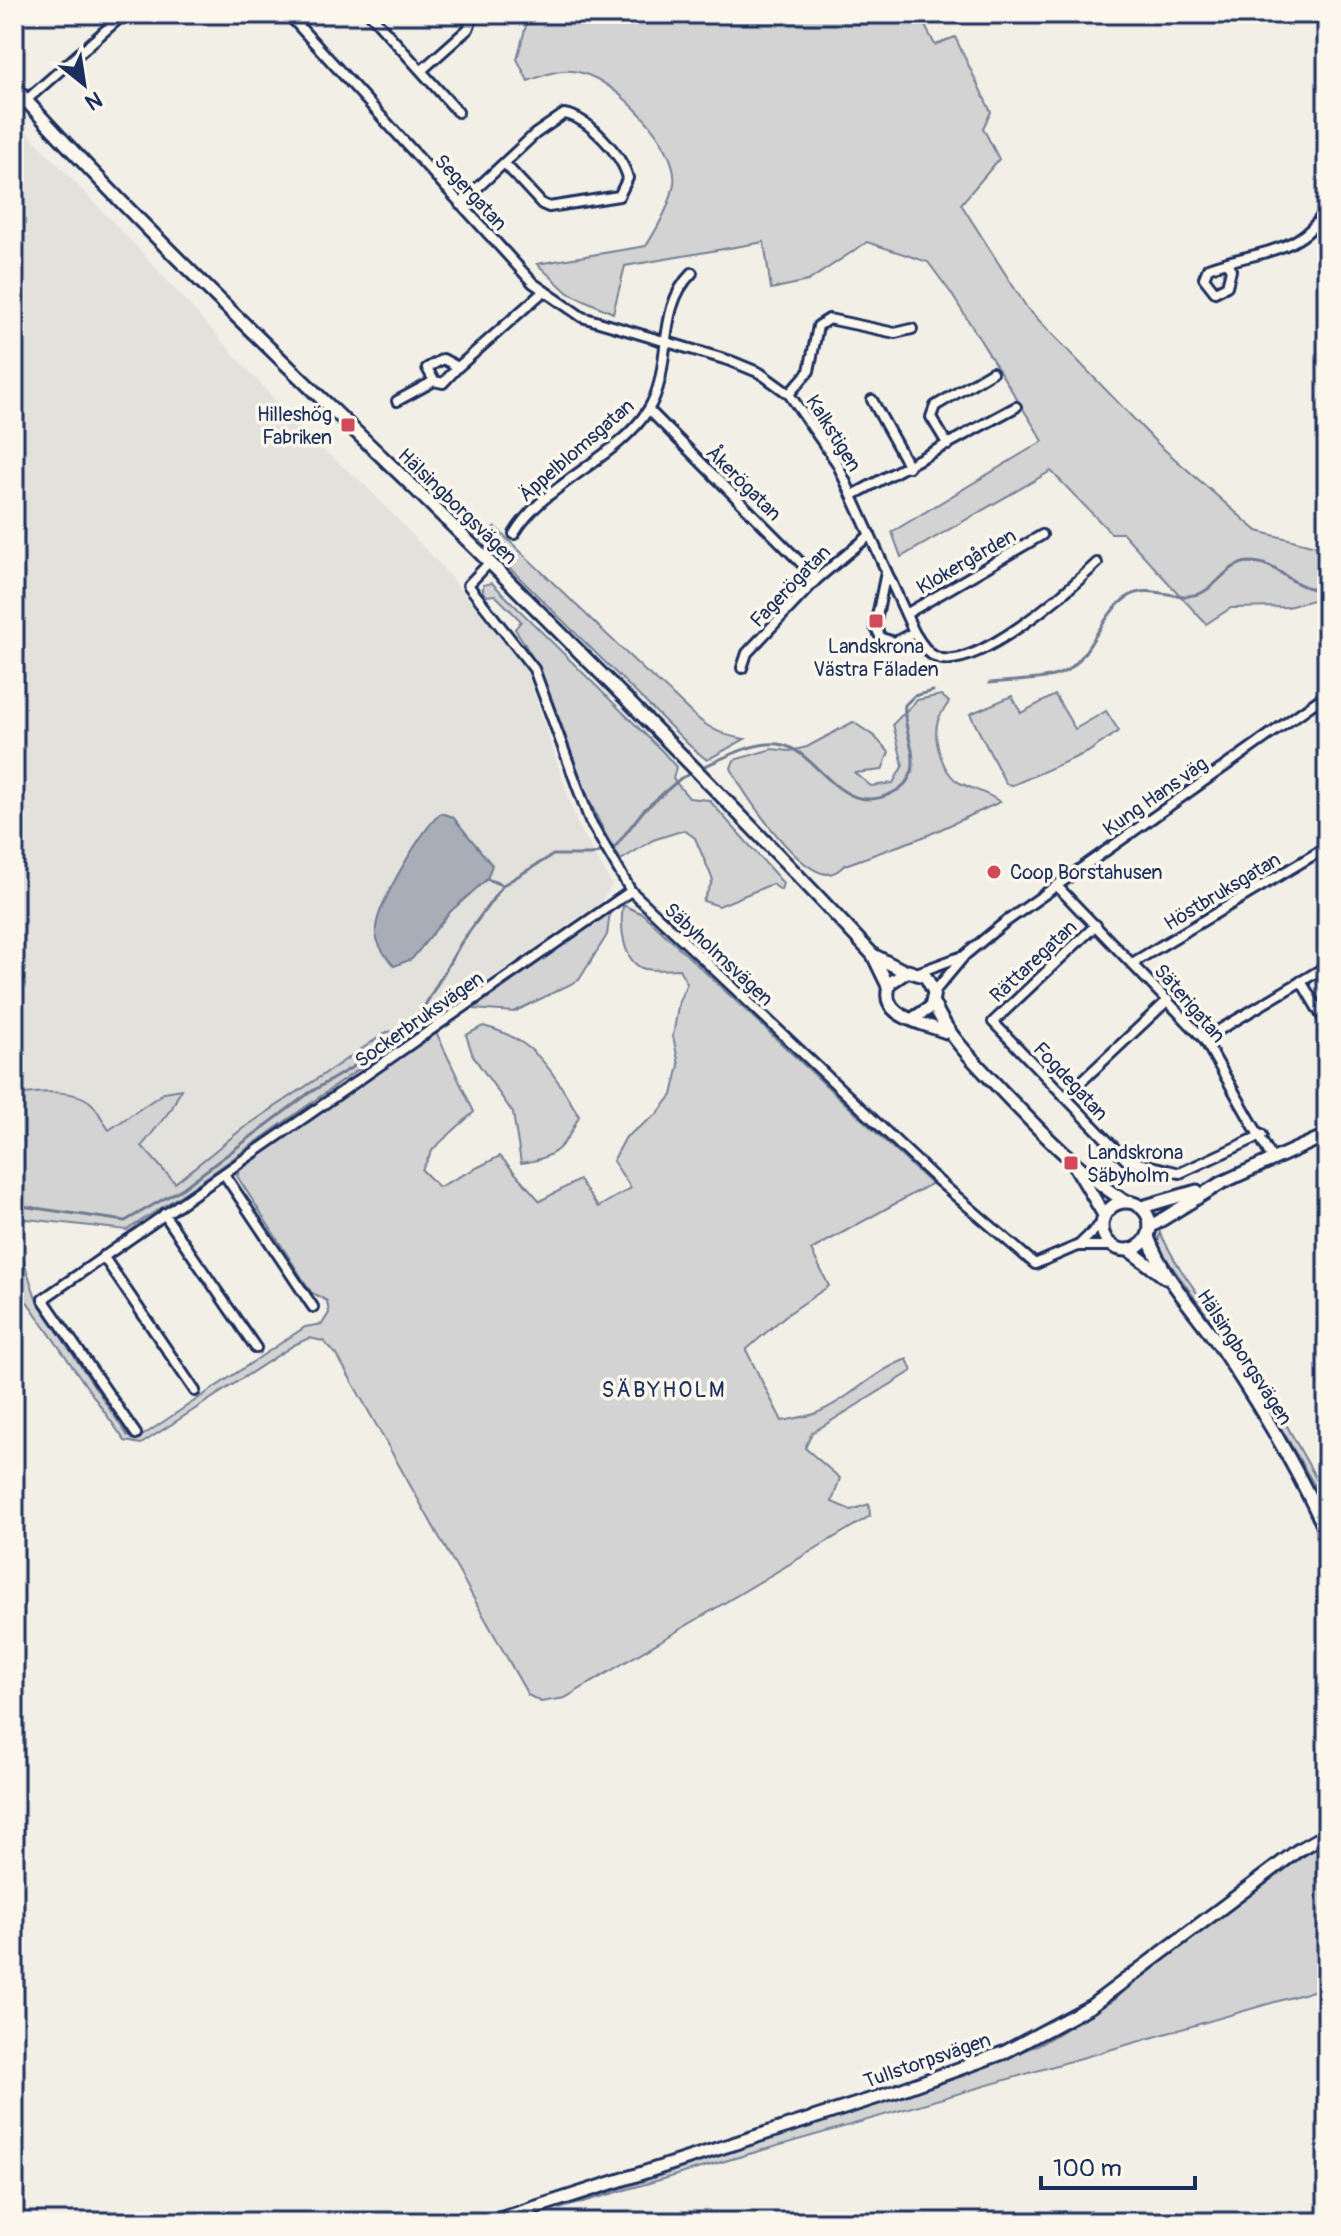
<svg xmlns="http://www.w3.org/2000/svg" width="1341" height="2236" font-family="Pangolin,sans-serif">
  <style>
    .built { fill: #e2e1dc }
    .green { fill: #d2d3d2; stroke: #768198; stroke-width: 2 }
    .water { fill: #a9adb7; stroke: #707b93; stroke-width: 2 }
    .lines { fill: none; stroke-linecap: round; stroke-linejoin: round }
    .stream { stroke: #707b93; stroke-width: 3 }
    .street-casing { stroke: #1b2f5e; stroke-width: 14 }
    .secondary-casing { stroke: #1b2f5e; stroke-width: 17 }
    .street { stroke: #fbf7ec; stroke-width: 8 }
    .secondary { stroke: #fbf7ec; stroke-width: 11 }
    .poi-dot { fill: #d1495b; stroke: #fbf7ec; stroke-width: 3 }
    .labels { text-anchor: middle; stroke-width: 7; stroke-linejoin: round; paint-order: stroke }
    .street-label { font-size: 20px; fill: #1b2f5e; stroke: #fbf7ec }
    .poi-label { font-size: 20px; fill: #1b2f5e; stroke: #fbf7ec; text-anchor: start }
    .neighbourhood-label { font-size: 22px; letter-spacing: 2px; fill: #1b2f5e; stroke: #fbf7ec }
  </style>
  <rect width="100%" height="100%" fill="#f2efe6"/>
  <filter id="ink" filterUnits="userSpaceOnUse"><feTurbulence type="fractalNoise" baseFrequency=".0125" numOctaves="2"/><feDisplacementMap in="SourceGraphic" scale="16" xChannelSelector="R" yChannelSelector="G"/><feConvolveMatrix kernelMatrix="1 2 1 2 8 2 1 2 1" color-interpolation-filters="sRGB"/></filter>
  <g filter="url(#ink)">
    <path class="built" d="M14,128l13,4 121,127 162,180 54,45 74,78 88,107 51,154 35,62 -11,17 -438,304 -149,-105z"/>
    <g class="green">
      <path d="M529,14h390l16,31 20,-8 36,75 -8,16 16,31 -38,45 66,104 131,136 99,87 70,18v28l-7,21 -32,9 -57,1 -25,16 -83,-91h-12l-60,-62 -150,86 -9,-25 151,-91 -92,-148 -23,-31 -61,-20 -59,39 -37,8 -7,-47 -139,24 -12,47 -45,-20 -31,-29 109,-18c11,-17 25,-42 28,-63 5,-38 -57,-101 -92,-110 -20,-6 -35,1 -54,8l-11,-22z"/>
      <path d="M495,527l152,146c35,25 52,61 98,66l-38,21 -17,-14 -214,-211 4,-4 6,4z"/>
      <path d="M492,583l171,169 13,15 -3,12 16,19 20,2 74,83 -2,7 -9,-6 -53,22 -16,-5 10,-21 -18,-42 -11,-8 -31,10 -32,20c-48,-71 -57,-161 -106,-231l6,-8 -26,-26 -8,1 -4,-4v-7z"/>
      <path d="M941,695l8,7c-3,5 -8,11 -10,16 -8,18 3,55 21,65 14,7 27,9 40,19l-74,34 -81,29c-7,6 -13,11 -23,8 -29,-8 -78,-78 -91,-105l3,-8 38,-11 18,2 17,-4 46,-25 21,14 15,16 -7,18 -27,3 16,13 22,-3 10,-18 -10,-41 24,-24z"/>
      <path d="M1055,695l20,34 31,-18 13,20 -31,21 -75,33 -7,-1 -36,-70 42,-18 9,17z"/>
      <path d="M623,905l20,9 288,270 -120,66 18,36 -44,30 -39,34 36,71c10,-2 22,-4 32,-7 34,-13 58,-42 93,-55l5,12 -100,62 -7,15 35,30 -8,24 19,8 18,-6 1,12 -305,182 -24,4 -13,-7 -191,-340 -14,-14 -14,-3 -15,7 -153,99 -16,-3 -97,-138 -14,-12v-59l23,69 91,135 11,2 166,-111 17,-3 7,-11 -2,-12 -16,-9 -74,-116 3,-6 196,-138 38,80 -41,37 -11,21 17,17 61,-31 40,45 39,-21 19,27 33,-19 -18,-27 13,-24 31,-23 15,-19 7,-30 -6,-29 6,-35 8,-18 -8,-14c-10,0 -24,2 -34,0 -23,-6 -25,-44 -22,-64z"/>
      <path d="M610,912l-3,23 -28,45 -65,32 -41,-3z"/>
      <path d="M483,1026c53,13 69,45 96,90 -13,30 -24,43 -58,47l-8,-50 -40,-57 -7,-21z"/>
      <path d="M394,1031l7,8 -211,150 -63,41 -100,-11 -13,4v-127c19,-4 61,-8 77,7 7,6 12,19 18,27l56,-38 16,-3 -9,19 -30,38 33,37 67,-54 145,-97z"/>
      <path d="M1160,1233l17,31 100,144 50,90v9l-78,-134 -92,-127z"/>
      <path d="M1327,1840v147l-768,222 407,-134 76,-32 70,-42 129,-101z"/>
    </g>
    <path class="water" d="M441,813l12,4 39,48 -5,14 -37,33 -38,47 -18,7c-9,-10 -20,-24 -18,-39 3,-25 46,-98 65,-114z"/>
    <g class="lines">
      <g class="stream">
        <path d="M989,683c24,-3 51,-1 73,-10 29,-11 40,-69 74,-80 23,-6 45,10 67,-1 16,-8 26,-29 46,-30 33,0 38,27 78,29"/>
        <path d="M701,768c22,-10 57,-29 82,-23 36,9 58,74 109,48 9,-4 17,-12 20,-22 5,-21 -10,-44 -7,-66l9,-9 19,-5"/>
        <path d="M487,879l15,6"/>
        <path d="M14,1205l111,16 58,-33 126,-95 84,-50 31,-36 37,-64 42,-58 50,-30h38l24,-8 28,-36 38,-33 13,-6"/>
      </g>
      <defs>
        <g id="street">
          <path d="M288,14l245,269 49,34 149,44 29,12 29,21 48,69 77,169 -19,10 -14,-4 -6,-12 11,-54"/>
          <path d="M370,14l88,98"/>
          <path d="M422,70l46,-41 6,-15"/>
          <path d="M14,111l110,-97"/>
          <path d="M460,204l75,-70 29,-20c24,3 58,41 64,64l-9,18 -70,11 -7,-3 -36,-39"/>
          <path d="M1228,264l3,6 -4,16 -12,6 -11,-14 4,-10c45,-17 94,-12 119,-61"/>
          <path d="M458,367l-15,16 -9,-2 -7,-13 16,-9 15,8 86,-76"/>
          <path d="M789,394l20,-23 9,-45 11,-7 66,14 17,-4"/>
          <path d="M872,400l37,67"/>
          <path d="M397,401l37,-20"/>
          <path d="M649,410l168,169"/>
          <path d="M948,445l-17,-28 4,-11 57,-34"/>
          <path d="M853,495l163,-88"/>
          <path d="M514,534c29,-50 104,-76 134,-124 26,-41 7,-101 44,-137"/>
          <path d="M490,562l-22,23 66,84 56,152 41,70 304,287 100,86 42,-18h36"/>
          <path d="M906,614l136,-79"/>
          <path d="M914,632c5,8 11,19 20,24 36,22 138,-69 163,-93"/>
          <path d="M742,668l5,-15 70,-74 53,-44"/>
          <path d="M1057,886l147,153 69,121"/>
          <path d="M1096,925l-103,97 133,138 54,13 82,-38"/>
          <path d="M1134,962l193,-115"/>
          <path d="M919,972l41,-15"/>
          <path d="M1301,981l26,44"/>
          <path d="M934,992l31,-37 39,-32 323,-229"/>
          <path d="M1204,1039l123,-73"/>
          <path d="M1065,1097l103,-97"/>
          <path d="M224,1174l89,133"/>
          <path d="M164,1214l92,134"/>
          <path d="M1078,1246l24,-23"/>
          <path d="M103,1256l92,135"/>
          <path d="M136,1434l-93,-135 588,-408"/>
        </g>
        <g id="secondary">
          <path d="M14,87c124,139 261,266 394,395 158,155 314,311 465,473l15,31"/>
          <path d="M873,955l31,16"/>
          <path d="M933,1003c16,35 42,59 68,87 39,41 76,80 123,111"/>
          <path d="M914,1018l17,-11 3,-15 -8,-15 -18,-6 -18,12c-13,35 33,39 56,49"/>
          <path d="M1075,1166l29,49"/>
          <circle cx="1126" cy="1226" r="24"/>
          <path d="M1142,1207l55,-16"/>
          <path d="M1150,1227l71,-44 106,-48"/>
          <path d="M1148,1237c16,44 52,78 77,117 38,57 74,117 102,180"/>
          <path d="M1129,1250l37,28"/>
          <path d="M490,2222l407,-131 106,-38 88,-47 206,-155 30,-17"/>
        </g>
      </defs>
      <use href="#street" class="street-casing"/>
      <use href="#secondary" class="secondary-casing"/>
      <use href="#street" class="street"/>
      <use href="#secondary" class="secondary"/>
    </g>
  </g>
  <g class="poi-dot">
    <rect x="340" y="417" width="16" height="16" rx="4"/>
    <rect x="868" y="613" width="16" height="16" rx="4"/>
    <circle cx="994" cy="872" r="8"/>
    <rect x="1063" y="1155" width="16" height="16" rx="4"/>
  </g>
  <g class="labels">
    <g class="street-label">
      <text transform="translate(471 192) rotate(47)" y="7">Segergatan</text>
      <text transform="translate(834 433) rotate(58)" y="7">Kalkstigen</text>
      <text transform="translate(576 450) rotate(-41)" y="7">Äppelblomsgatan</text>
      <text transform="translate(744 483) rotate(45)" y="7">Åkerögatan</text>
      <text transform="translate(458 506) rotate(44)" y="7">Hälsingborgsvägen</text>
      <text transform="translate(966 561) rotate(-30)" y="7">Klokergården</text>
      <text transform="translate(790 586) rotate(-46)" y="7">Fagerögatan</text>
      <text transform="translate(1155 796) rotate(-35)" y="7">Kung Hans väg</text>
      <text transform="translate(1222 891) rotate(-31)" y="7">Höstbruksgatan</text>
      <text transform="translate(719 954) rotate(43)" y="7">Säbyholmsvägen</text>
      <text transform="translate(1033 961) rotate(-43)" y="7">Rättaregatan</text>
      <text transform="translate(1190 1003) rotate(49)" y="7">Säterigatan</text>
      <text transform="translate(419 1019) rotate(-35)" y="7">Sockerbruksvägen</text>
      <text transform="translate(1071 1081) rotate(47)" y="7">Fogdegatan</text>
      <text transform="translate(1245 1357) rotate(57)" y="7">Hälsingborgsvägen</text>
      <text transform="translate(927 2060) rotate(-19)" y="7">Tullstorpsvägen</text>
    </g>
    <g class="poi-label">
      <text x="332" y="421" text-anchor="end">Hilleshög<tspan x="332" dy="23">Fabriken</tspan></text>
      <text x="876" y="653" text-anchor="middle">Landskrona<tspan x="876" dy="23">Västra Fäladen</tspan></text>
      <text x="1010" y="879">Coop Borstahusen</text>
      <text x="1087" y="1159">Landskrona<tspan x="1087" dy="23">Säbyholm</tspan></text>
    </g>
    <g class="neighbourhood-label">
      <text x="664" y="1397">SÄBYHOLM</text>
    </g>
  </g>
  <rect width="1341" height="2236" fill="none" stroke="#fbf7ec" stroke-width="48"/>
  <rect x="24" y="24" width="1293" height="2188" fill="none" stroke="#1b2f5e" stroke-width="3" filter="url(#ink)"/>
  <g transform="translate(84 84) rotate(150)" stroke="#fbf7ec" stroke-width="6" paint-order="stroke">
  <path d="M0-6L14 30L0 20L-14 30Z" fill="#1b2f5e"/>
  <text y="-12" font-size="22" font-weight="bold" text-anchor="middle" fill="#1b2f5e">N</text>
  </g>
  <path d="M1041 2176v12h154v-12" fill="none" stroke="#1b2f5e" stroke-width="4"/>
  <text x="1053" y="2176" font-size="24" fill="#1b2f5e" stroke="#fbf7ec" stroke-width="6" paint-order="stroke">100 m</text>
</svg>
